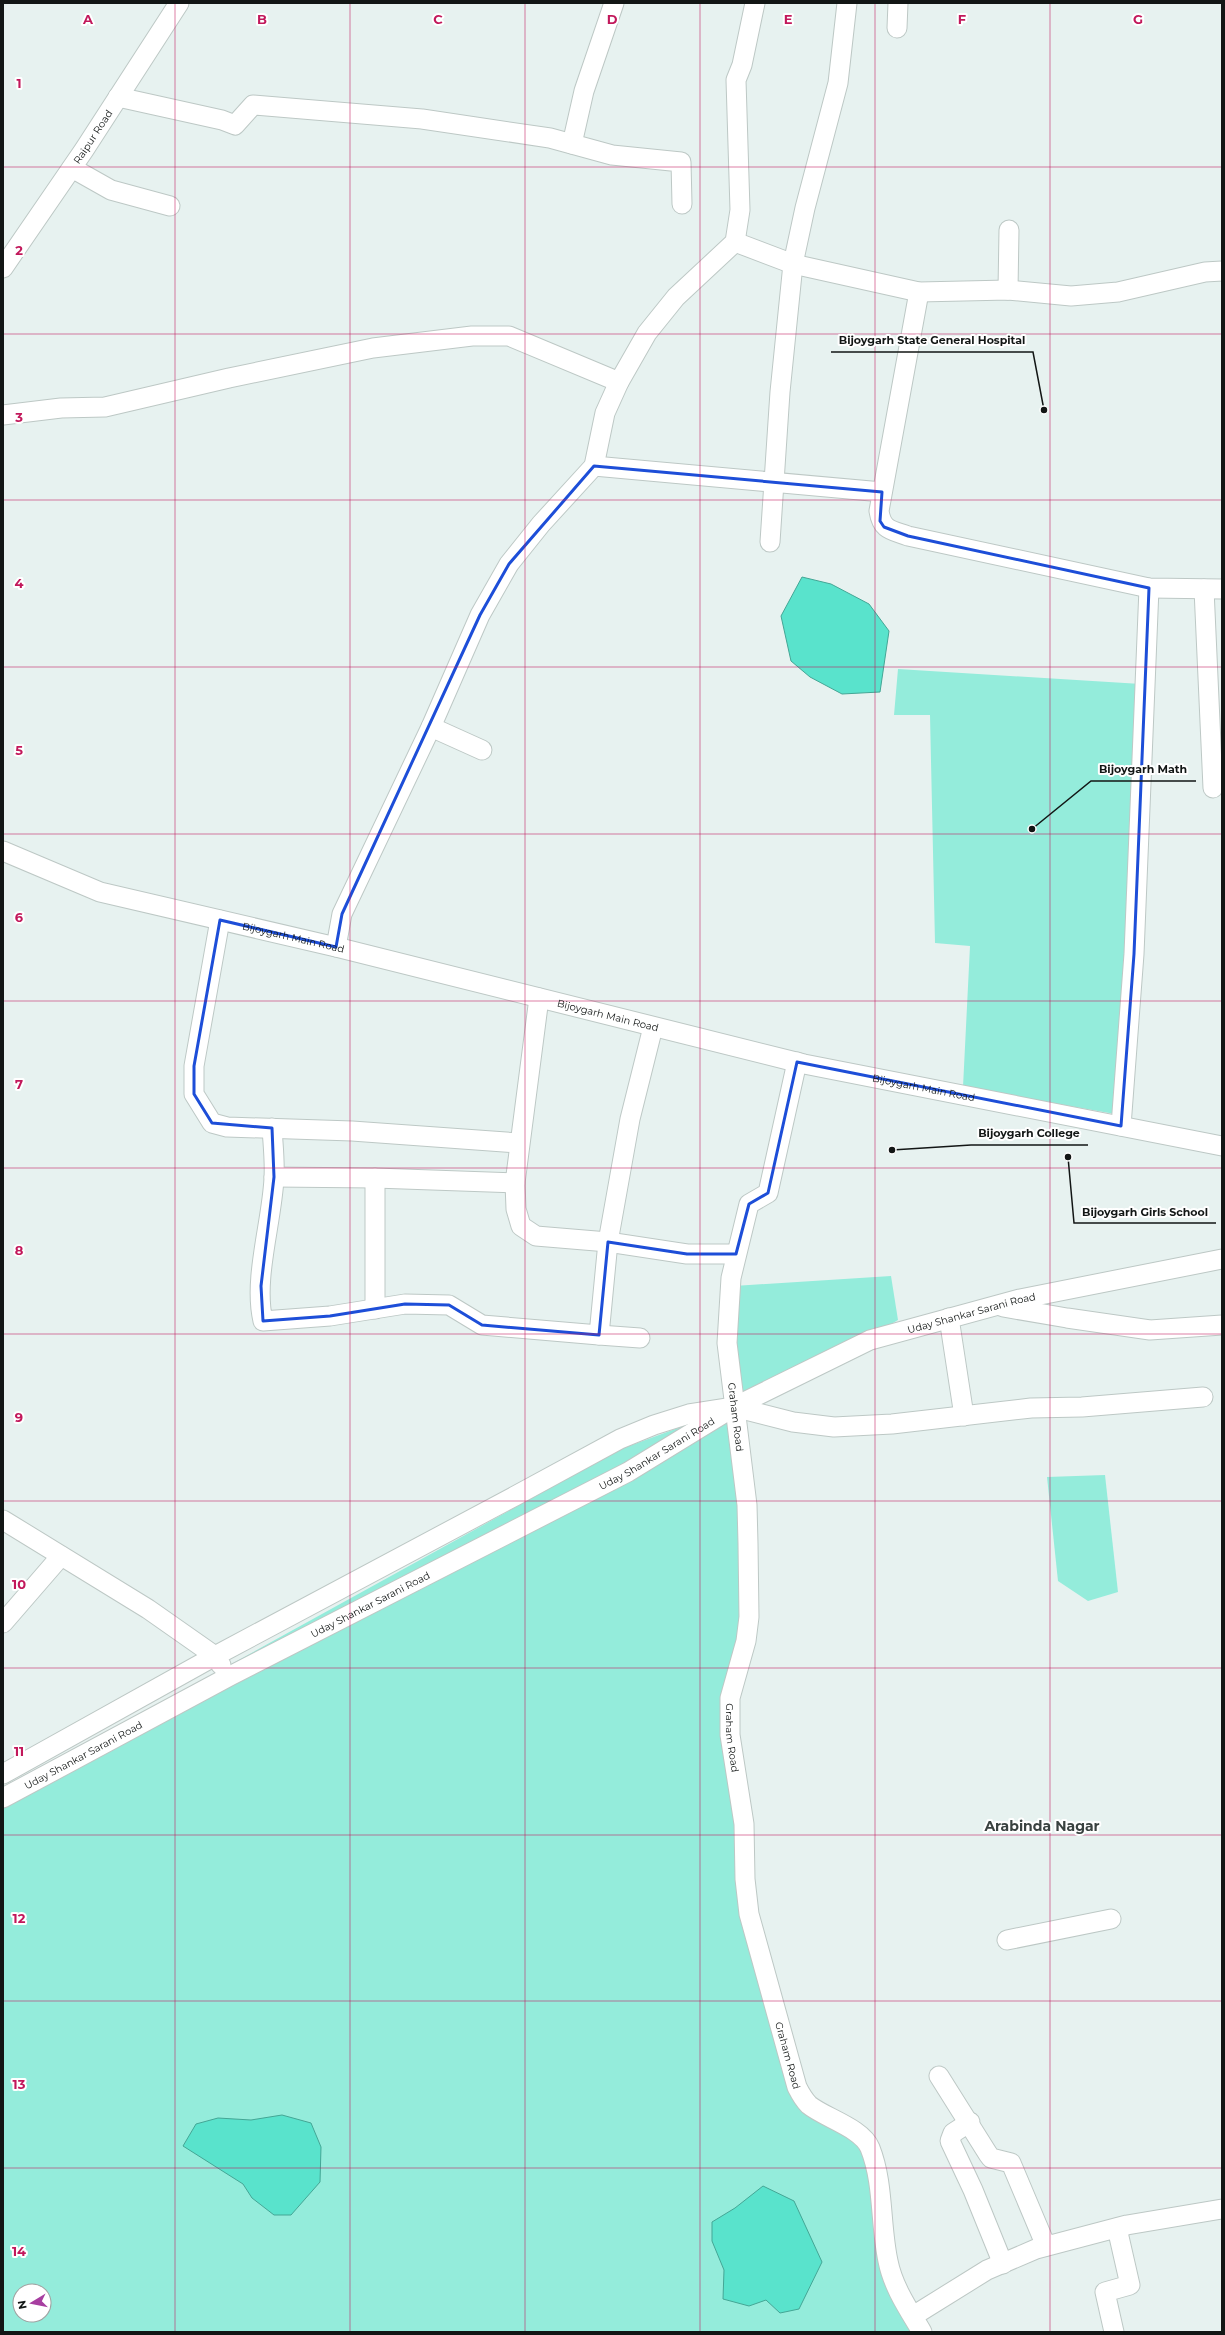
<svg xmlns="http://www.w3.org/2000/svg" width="1225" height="2335" font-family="Montserrat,sans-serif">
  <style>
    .green { fill: #94ecdb; fill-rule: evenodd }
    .water { fill: #59e3cc; stroke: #44a695 }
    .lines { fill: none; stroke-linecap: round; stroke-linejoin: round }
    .minor-casing { stroke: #bdc8c5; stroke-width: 21 }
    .minor { stroke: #fff; stroke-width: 19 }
    .marked { fill: none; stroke: #1d4ed8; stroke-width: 3; stroke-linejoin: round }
    .grid { fill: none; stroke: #c2185b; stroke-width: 1; stroke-opacity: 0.55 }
    .labels { text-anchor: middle; stroke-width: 4; stroke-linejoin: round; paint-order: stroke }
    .street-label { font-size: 10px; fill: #121615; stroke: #fff }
    .district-label { font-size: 14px; font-weight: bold; fill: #394240; stroke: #fff }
    .grid-label { font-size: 13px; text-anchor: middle; font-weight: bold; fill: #c2185b; stroke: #fff; stroke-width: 4; stroke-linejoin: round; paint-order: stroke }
    .leader { fill: none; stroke: #121615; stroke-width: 1.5 }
    .callout-dot { fill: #121615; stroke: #fff; stroke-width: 1.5 }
    .callout-label { font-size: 11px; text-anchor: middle; font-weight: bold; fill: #121615; stroke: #fff; stroke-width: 4; stroke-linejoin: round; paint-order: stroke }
  </style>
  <rect width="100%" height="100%" fill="#e7f2f0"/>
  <g class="green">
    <path d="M898,669l243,15 -26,430 -152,-27 7,-141 -35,-3 -5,-228h-36z"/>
    <path d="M891,1276l7,44 -22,13 -134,62 -9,-50 1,-59z"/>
    <path d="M735,1407l22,216 -28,96 44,310 56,95 38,27 12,59 39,122h-915v-542l618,-341zM20,2291h24v24h-24z"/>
    <path d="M1105,1475l13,117 -30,9 -30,-20 -11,-104z"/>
  </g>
  <g class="water">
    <path d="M802,577l29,7 38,20 20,27 -9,61 -38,2 -32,-17 -19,-16 -10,-45z"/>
    <path d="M282,2115l29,8 10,24 -1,35 -29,33h-17l-22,-17 -9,-14 -60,-38 13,-22 22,-6 33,2z"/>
    <path d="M763,2186l31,15 28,61 -23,47 -19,4 -14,-13 -17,6 -26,-7 1,-29 -12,-29v-19l23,-14z"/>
  </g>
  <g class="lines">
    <defs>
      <g id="minor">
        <path d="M897,28l1,-25"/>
        <path d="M118,97l104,23 13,5 18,-20 169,14 128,19 62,17 69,7 1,42"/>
        <path d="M572,144l12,-53 30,-88"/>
        <path d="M72,168l39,22 59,16"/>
        <path d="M735,242l58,22 126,28 89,-2 63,6 47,-4 87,-20 17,-1"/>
        <path id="s1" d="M3,268l81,-118 95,-147"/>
        <path d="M1008,290l1,-60"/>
        <path d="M919,292l-40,219c3,20 13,19 29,25l241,52 73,1"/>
        <path d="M3,415l58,-7 44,-1 124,-29 144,-30 99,-12h37l110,46"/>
        <path d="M594,466l288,26"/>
        <path d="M770,542l10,-150 13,-128 12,-56 33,-125 9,-80"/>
        <path d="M1204,589l9,199"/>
        <path d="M431,727l51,23"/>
        <path id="s2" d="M3,851l97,41 236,55 468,117 418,82"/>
        <path d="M220,920l-26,146v28l18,29 15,4 125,4 167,12"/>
        <path d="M336,947l6,-33 89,-187 49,-112 29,-51 32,-40 53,-58 11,-53 14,-31 28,-49 29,-36 59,-55 5,-32 -4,-130 6,-15 13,-62"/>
        <path id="s3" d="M797,1062l-29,131 -19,11 -18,74 -4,65 20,162 1,38 1,74 -3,24 -16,57v37l14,89 1,55 4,35 48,173c3,6 7,13 12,18 16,13 53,23 61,43 14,35 10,76 18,113 5,26 21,49 34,71"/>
        <path d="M1121,1126l13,-172 15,-366"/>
        <path d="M272,1128c1,17 3,33 2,50 -2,44 -21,101 -11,143l67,-5 75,-12 44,1 33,20 117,10 9,-93 22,-123 23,-92"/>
        <path d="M274,1177l101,1 140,5 24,-185"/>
        <path d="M515,1183l1,26 5,17 15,10 72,6 79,12h49"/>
        <path d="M1003,1307l64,11 83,12 72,-5"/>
        <path d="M375,1309v-131"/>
        <path d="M949,1318l15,98"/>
        <path d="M599,1335l41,3"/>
        <path d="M3,1520l145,89 67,47 6,9"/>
        <path d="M3,1623l58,-67"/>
        <path d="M3,1774l212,-118 300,-160 105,-57 34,-14 35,-11 45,-7 59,15 41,5 58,-3 139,-16 51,-1 121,-10"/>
        <path id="s4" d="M3,1798l227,-122 398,-204 106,-65 136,-67 150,-41 202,-40"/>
        <path d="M1007,1940l104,-21"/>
        <path d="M939,2076l49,78 3,4 20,5 35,83"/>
        <path d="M970,2122l-17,11 -3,8 23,49 30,74"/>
        <path d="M913,2316l74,-46 49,-21 91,-24 95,-16"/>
        <path d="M1114,2332l-9,-40 25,-7 -13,-57"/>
      </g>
    </defs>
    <use href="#minor" class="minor-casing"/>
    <use href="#minor" class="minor"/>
  </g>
  <path class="marked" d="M594,466l288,26 -2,29 4,6 24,9 241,52 -15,366 -13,172 -324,-64 -29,131 -19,11 -13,50h-49l-79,-12 -9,93 -117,-10 -33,-20 -44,-1 -75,12 -67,5 -2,-35 13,-109 -2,-49 -60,-5 -18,-29v-28l26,-146 116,27 6,-33 138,-299 29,-51z"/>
  <path class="grid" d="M175,3v2329M350,3v2329M525,3v2329M700,3v2329M875,3v2329M1050,3v2329M3,167h1219M3,334h1219M3,500h1219M3,667h1219M3,834h1219M3,1001h1219M3,1168h1219M3,1334h1219M3,1501h1219M3,1668h1219M3,1835h1219M3,2001h1219M3,2168h1219"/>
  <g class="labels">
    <g class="street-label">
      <text dy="4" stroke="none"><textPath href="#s1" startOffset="159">Raipur Road</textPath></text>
      <text dy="4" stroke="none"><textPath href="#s2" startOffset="304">Bijoygarh Main Road</textPath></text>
      <text dy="4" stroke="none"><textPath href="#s2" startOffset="628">Bijoygarh Main Road</textPath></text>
      <text dy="4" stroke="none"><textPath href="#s2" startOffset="952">Bijoygarh Main Road</textPath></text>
      <text dy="4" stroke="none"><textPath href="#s4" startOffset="1086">Uday Shankar Sarani Road</textPath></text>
      <text dy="4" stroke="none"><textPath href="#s3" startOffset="372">Graham Road</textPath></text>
      <text dy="4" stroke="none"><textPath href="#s4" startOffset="739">Uday Shankar Sarani Road</textPath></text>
      <text dy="4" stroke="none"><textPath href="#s4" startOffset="415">Uday Shankar Sarani Road</textPath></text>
      <text dy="4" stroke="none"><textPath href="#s3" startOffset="696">Graham Road</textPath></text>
      <text dy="4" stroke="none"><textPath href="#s4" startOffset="91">Uday Shankar Sarani Road</textPath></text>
      <text dy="4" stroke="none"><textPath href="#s3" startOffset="1020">Graham Road</textPath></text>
    </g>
    <g class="district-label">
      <text x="1042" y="1831">Arabinda Nagar</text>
    </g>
  </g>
  <g class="grid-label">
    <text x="88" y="24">A</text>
    <text x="262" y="24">B</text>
    <text x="438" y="24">C</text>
    <text x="612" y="24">D</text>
    <text x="788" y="24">E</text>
    <text x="962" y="24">F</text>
    <text x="1138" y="24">G</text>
    <text x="19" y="88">1</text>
    <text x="19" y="255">2</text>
    <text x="19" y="422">3</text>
    <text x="19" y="588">4</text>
    <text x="19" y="755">5</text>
    <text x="19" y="922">6</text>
    <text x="19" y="1089">7</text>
    <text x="19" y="1255">8</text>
    <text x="19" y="1422">9</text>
    <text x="19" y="1589">10</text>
    <text x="19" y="1756">11</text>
    <text x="19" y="1923">12</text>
    <text x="19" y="2089">13</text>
    <text x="19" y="2256">14</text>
  </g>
  <path class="leader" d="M1044 410L1033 352H831M1032 829L1091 781H1196M892 1150L971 1145H1088M1068 1157L1074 1223H1216"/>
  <g class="callout-dot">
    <circle cx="1044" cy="410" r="4"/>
    <circle cx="1032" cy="829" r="4"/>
    <circle cx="892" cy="1150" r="4"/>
    <circle cx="1068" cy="1157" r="4"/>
  </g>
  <g class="callout-label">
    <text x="932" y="344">Bijoygarh State General Hospital</text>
    <text x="1143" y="773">Bijoygarh Math</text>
    <text x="1029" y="1137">Bijoygarh College</text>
    <text x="1145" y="1216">Bijoygarh Girls School</text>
  </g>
  <rect width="1225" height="2335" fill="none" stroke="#121615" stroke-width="8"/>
  <g transform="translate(32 2303) rotate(260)"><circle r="19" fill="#ffffff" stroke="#a0a2a1"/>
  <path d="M0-3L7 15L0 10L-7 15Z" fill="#a73ea0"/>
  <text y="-6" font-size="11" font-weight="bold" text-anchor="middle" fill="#121615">N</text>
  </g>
</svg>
